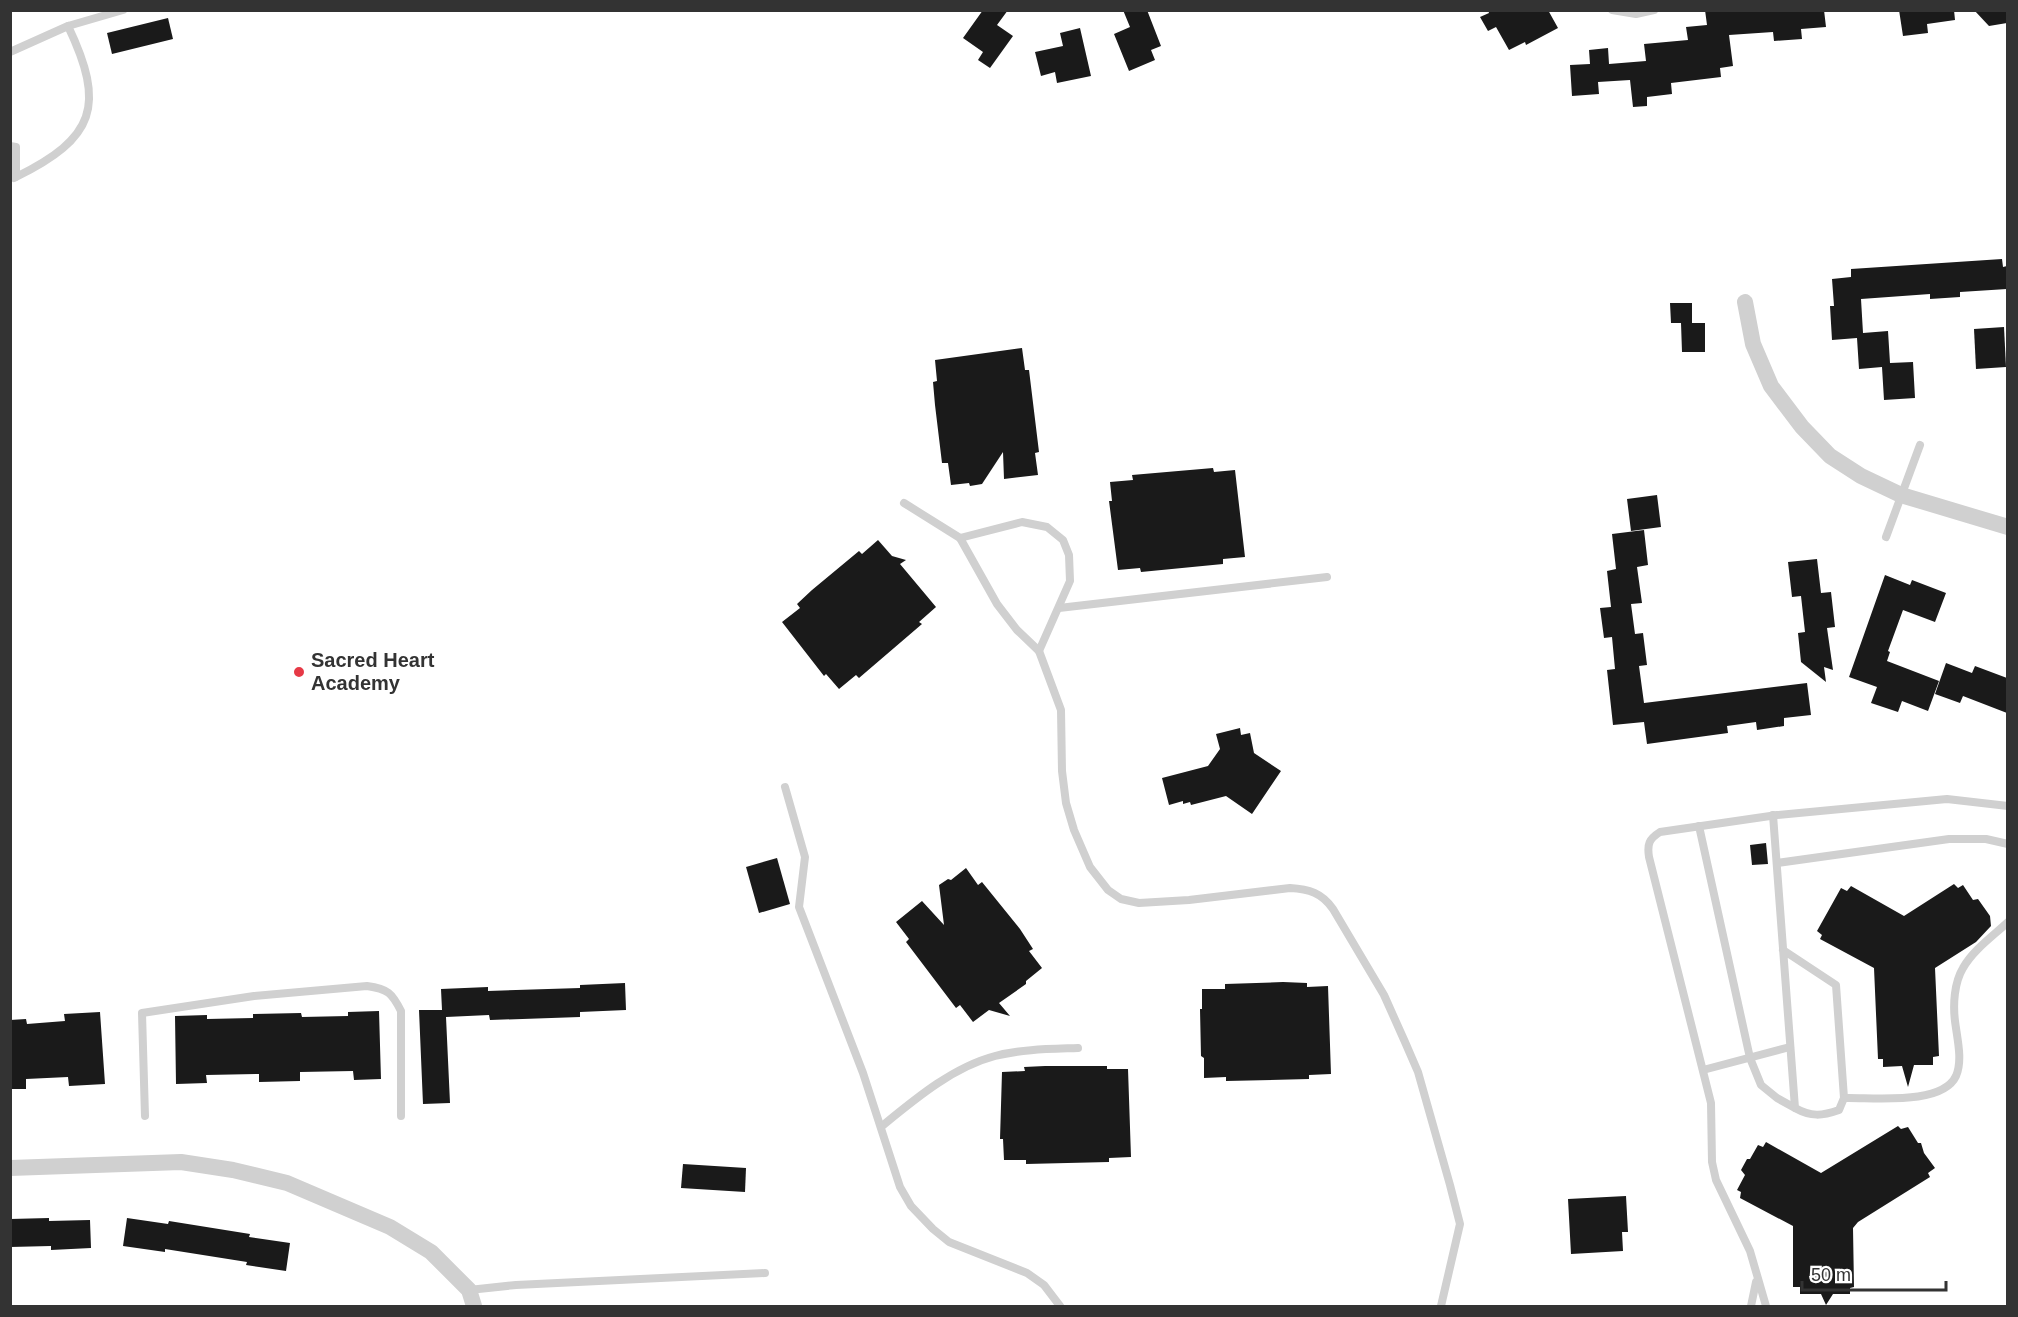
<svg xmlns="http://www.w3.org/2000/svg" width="2018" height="1317" font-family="Arial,sans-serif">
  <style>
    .building { fill: #1a1a1a }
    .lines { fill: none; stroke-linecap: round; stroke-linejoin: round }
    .service { stroke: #d0d0d0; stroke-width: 8 }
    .minor { stroke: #d0d0d0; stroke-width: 16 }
    .poi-dot { fill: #e63946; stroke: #fff; stroke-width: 2 }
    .labels { text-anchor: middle; stroke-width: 6; stroke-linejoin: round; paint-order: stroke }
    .poi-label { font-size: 20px; font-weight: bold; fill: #333; stroke: #fff; text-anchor: start }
  </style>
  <rect width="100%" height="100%" fill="#fff"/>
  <g class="building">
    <path d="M983,10h25l-11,15 16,11 -23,32 -12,-8 5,-8 -20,-14z"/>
    <path d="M1123,10h24l14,36 -10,4 4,10 -26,11 -15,-37 16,-7z"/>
    <path d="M1488,10h60l10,18 -32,17 -1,-3 -16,8 -13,-23 -8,4 -8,-14 9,-4z"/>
    <path d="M1705,10h119l2,17 -25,2 1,10 -28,2 -1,-9 -44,3 4,31 -13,2 1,9 -50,6 1,11 -25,3v9l-14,1 -3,-27 -32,2 1,12 -27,2 -2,-31 20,-1 -1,-14 19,-2 1,16 37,-3 -2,-17 44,-4 -2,-13 21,-2z"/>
    <path d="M1899,10h55l1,10 -28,4 1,9 -25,3z"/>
    <path d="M1974,10h33v13l-18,3z"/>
    <path d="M168,18l5,21 -61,15 -5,-21z"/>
    <path d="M1080,28l11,48 -34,7 -2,-11 -14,4 -6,-24 28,-6 -3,-13z"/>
    <path d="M2002,259l1,8 4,-1v23l-47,3v5l-30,2v-5l-69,5 2,34 25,-2 2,32 23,-1 2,36 -31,2 -2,-33 -23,2 -2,-31 -25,2 -2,-34h4l-2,-27 19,-2v-8z"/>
    <path d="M1670,303h22v20h13v29h-23l-1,-29h2h-12z"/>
    <path d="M2004,327l2,40 -30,2 -2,-40z"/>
    <path d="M1022,348l3,22h4l10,82 -4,1 3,22 -34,4 -1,-27 -21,32 -12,2 -1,-3 -18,2 -3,-22h-6l-7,-58 -2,-23 4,-1 -2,-21z"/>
    <path d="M1213,468l1,4 21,-2 10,87 -22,2v5l-82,8 -1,-4 -22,2 -9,-69h3l-2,-19 23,-2 -1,-5z"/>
    <path d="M1657,495l4,32 -30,4 -4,-32z"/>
    <path d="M1644,530l4,35 -11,2 5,36 -11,1 4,30 8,-1 4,32 -8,1 5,37 163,-20 4,32 -27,3v8l-27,4 -1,-8 -29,4 1,7 -81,11 -3,-22 -31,3 -6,-55 8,-1 -3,-32 -8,1 -4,-30 11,-1 -4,-36 9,-2 -4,-35z"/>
    <path d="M878,540l14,16 14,4 -6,4 36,43 -17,15 3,2 -63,54 -3,-3 -17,14 -13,-15 -2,2 -42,-54 18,-14 -3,-4 15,-14 47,-39 3,3z"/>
    <path d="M1817,559l4,34 10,-1 4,35 -8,1 6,42 -9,-3 2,15 -25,-20 -3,-29 7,-1 -4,-36 -9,1 -4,-35z"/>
    <path d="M1885,575l25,10 2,-5 34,13 -11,29 -32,-12 -15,41 2,1 -3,9 52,20 -11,30 -26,-10 -4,11 -27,-9 6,-16 -28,-10z"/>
    <path d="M1946,663l26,10 3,-7 32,12v35l-44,-17 -3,7 -25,-9z"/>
    <path d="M1240,728l1,7 9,-2 4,20 27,18 -29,43 -26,-18 -35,9 -1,-3 -7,2v-3l-14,4 -7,-27 46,-12 12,-17 -4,-15z"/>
    <path d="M1766,843l2,21 -16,1 -2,-20z"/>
    <path d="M777,858l13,46 -31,9 -13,-46z"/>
    <path d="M966,868l12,17 4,-3 38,47 13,20 -4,2 13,17 -16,13v3l-27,19 11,13 -21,-6 -16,12 -13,-17 -4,3 -50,-66 3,-3 -13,-17 26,-21 22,24 -5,-40 9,-6 3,1z"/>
    <path d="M1954,884l4,4 5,-3 10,15 5,-1 12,17 1,10 -15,16 -41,26 4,88 -6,1v8h-19l-6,22 -6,-21 -19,1v-8h-5l-4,-91 -54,-29 2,-4 -5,-4 24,-43 6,3 4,-5 53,30z"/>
    <path d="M1283,982l24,1v4l21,-1 3,88 -22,1v4l-83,2v-4l-22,1v-20l-3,-2 -1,-47h2v-20h23v-5z"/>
    <path d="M625,983l1,27 -46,2v5l-90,3 -1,-5 -43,2 4,86 -27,1 -4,-94h23l-1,-21 47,-2v4l92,-3v-3z"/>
    <path d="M379,1011l2,68 -27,1 -1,-9 -53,1v9l-41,1v-8l-53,1 1,8 -31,1 -1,-68 32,-1v4l46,-1v-4l48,-1 1,4 46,-1v-4z"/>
    <path d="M100,1012l5,72 -36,2 -1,-9 -42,2v10h-16v-69l16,-1 1,5 38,-3 -1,-7z"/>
    <path d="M1045,1066h62v3h21l3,88 -22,1v4l-83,2v-4h-22l-1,-21h-3l2,-67 23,-1 -1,-4z"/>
    <path d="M1898,1126l3,3 7,-2 10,16h3l3,10 11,15 -7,5 2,4 -72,45 -5,6 1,59 -4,1v6h-17l-7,11 -5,-11h-21v-7h-7v-61l-53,-28 1,-6 -4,-2 8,-15 -4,-5 6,-11h3l8,-14 5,2 3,-5 55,31z"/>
    <path d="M683,1164l63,4 -1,24 -64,-4z"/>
    <path d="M1626,1196l2,36h-6l1,19 -52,3 -3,-55z"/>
    <path d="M49,1218v3l41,-1 1,28 -40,2v-4l-41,1v-28z"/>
    <path d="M127,1218l41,6 1,-3 81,13 -1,3 41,6 -4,28 -40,-6 1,-3 -82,-13v3l-42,-6z"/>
  </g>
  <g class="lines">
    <g class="service">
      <path d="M1612,10l24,4 18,-4"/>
      <path d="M10,52l58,-26 55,-16"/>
      <path d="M10,146l6,1v30l-2,1"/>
      <path d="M16,177c79,-39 90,-71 52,-151"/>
      <path d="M904,503l56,35 37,66 20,26 22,21 22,59 1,61 4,32 8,27 16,37 18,23 13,9 18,4 50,-3 101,-12c19,1 32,5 43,21l51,86 21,47 13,30 32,113 10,39 -19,82"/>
      <path d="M1886,537l34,-92"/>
      <path d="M960,538l62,-16 25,5 16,13 6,15 1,26 -31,70"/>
      <path d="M1059,608l268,-31"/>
      <path d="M785,787l20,70 -6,50 64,166 37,114 11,19 22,23 16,13 78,31 17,12 16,21"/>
      <path d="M1773,815l22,293c16,9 27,8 44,2l5,-12 -8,-113 -53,-35"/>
      <path d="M1699,826l51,232 11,27 16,13 18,10"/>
      <path d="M1777,863l172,-24h37l22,5"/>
      <path d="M1703,1070l87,-23"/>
      <path d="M1844,1098c28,-1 98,8 112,-22 7,-16 1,-38 -1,-55 -2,-16 -1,-38 8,-53 10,-18 30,-32 45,-46"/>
      <path d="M145,1116l-3,-103 112,-17 113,-10c21,3 25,7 34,25v105"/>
      <path d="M882,1126c33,-27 71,-59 113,-70 27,-7 56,-7 83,-8"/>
      <path d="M469,1290l47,-5 249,-12"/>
      <path d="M1751,1306l5,-24"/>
      <path d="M1766,1306l-16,-55 -34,-71 -4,-18 -1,-59 -62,-246c-2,-13 0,-18 11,-25l117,-17 170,-16 61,7"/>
    </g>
    <g class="minor">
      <path d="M1745,302l8,42 18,42 31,41 28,29 31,20 40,19 107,32"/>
      <path d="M10,1168l171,-6 52,8 54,13 103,44 41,25 38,38 5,16"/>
    </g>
  </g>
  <circle class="poi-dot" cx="299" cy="672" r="6"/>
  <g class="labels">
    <g class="poi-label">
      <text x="311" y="667">Sacred Heart<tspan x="311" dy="23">Academy</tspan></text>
    </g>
  </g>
  <rect width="2018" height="1317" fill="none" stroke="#333333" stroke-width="24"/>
  <path d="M1802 1281v9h144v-9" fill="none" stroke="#333333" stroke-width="3"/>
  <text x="1811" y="1281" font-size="18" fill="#333333" stroke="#ffffff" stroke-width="4.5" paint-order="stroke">50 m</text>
</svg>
